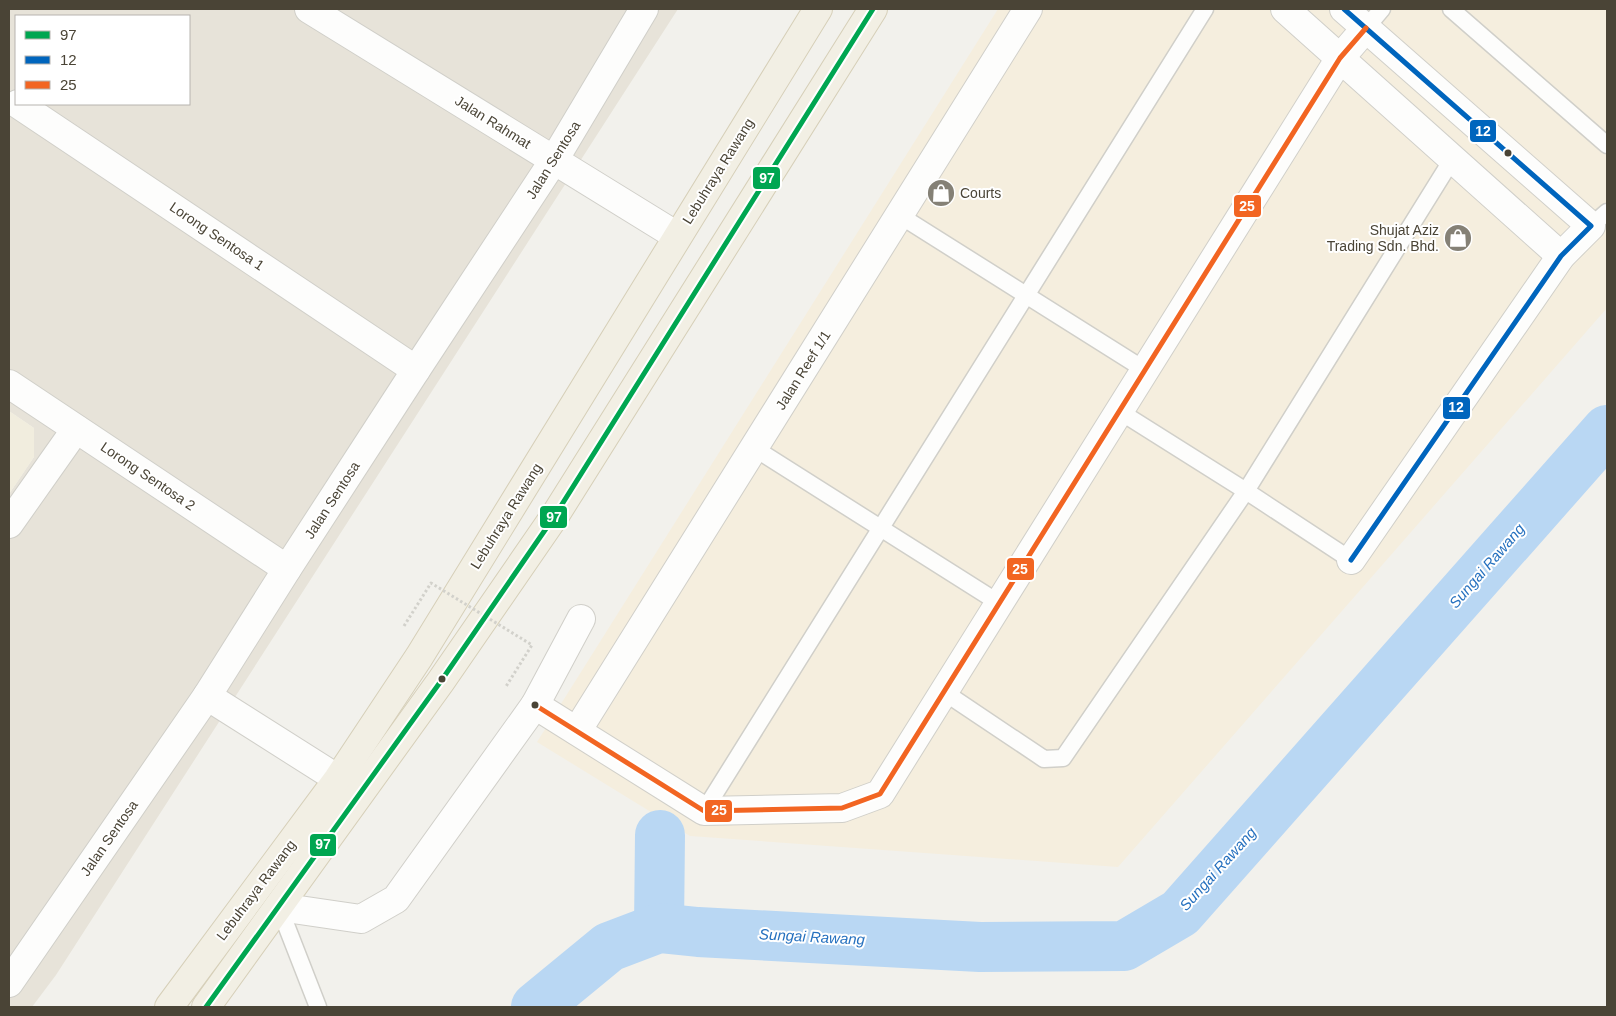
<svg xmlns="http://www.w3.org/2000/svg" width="1616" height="1016" font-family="Arial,sans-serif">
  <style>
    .residential { fill: #e7e3d9; fill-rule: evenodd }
    .commercial { fill: #f5eede }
    .education { fill: #f1edde }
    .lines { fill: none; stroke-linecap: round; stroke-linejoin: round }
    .river { stroke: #b9d7f3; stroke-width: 50 }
    .lane-casing { stroke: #d0cfc9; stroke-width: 19 }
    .street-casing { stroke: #d0cfc9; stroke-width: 30 }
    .primary-casing { stroke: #d6cfb8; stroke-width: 30 }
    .lane { stroke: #fdfdfc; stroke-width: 16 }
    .street { stroke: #fdfdfc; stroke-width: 28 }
    .primary { stroke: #f2efe4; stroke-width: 28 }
    .path-bridge { stroke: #d2d1cb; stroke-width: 3; stroke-dasharray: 2.5 2.5; stroke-linecap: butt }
    .bus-1-casing { stroke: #fff; stroke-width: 9 }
    .bus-2-casing { stroke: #fff; stroke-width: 9 }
    .bus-3-casing { stroke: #fff; stroke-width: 9 }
    .bus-1 { stroke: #00a651; stroke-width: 5 }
    .bus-2 { stroke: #0065bd; stroke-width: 5 }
    .bus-3 { stroke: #f26522; stroke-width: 5 }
    .bus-dot { fill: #4a4436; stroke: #fff; stroke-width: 2 }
    .labels { text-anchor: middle; stroke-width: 4; stroke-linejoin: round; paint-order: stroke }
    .street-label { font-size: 14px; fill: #4a4436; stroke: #fff }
    .poi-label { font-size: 14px; fill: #4a4436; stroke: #fff; text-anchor: start }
    .water-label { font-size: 15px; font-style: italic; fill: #2671bf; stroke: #fff }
    .line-badge { stroke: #fff; stroke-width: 2 }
    .badge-label { font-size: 14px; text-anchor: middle; font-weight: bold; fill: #fff }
  </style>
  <rect width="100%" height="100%" fill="#f2f1ec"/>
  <path class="residential" d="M9,9h669l-622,966 -24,32h-23v-513l25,-37v-29l-25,-17zM16,16h173v88h-173z"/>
  <path class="commercial" d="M998,9h609v299l-489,559 -428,-31 -153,-94z"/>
  <path class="education" d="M9,411l25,17v29l-25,37z"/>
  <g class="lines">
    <g class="river">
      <path d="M659,928l1,-93"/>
      <path d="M536,1007l73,-60 50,-19 39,4 282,15 144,-1 56,-33 427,-483"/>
    </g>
    <defs>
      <g id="lane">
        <path d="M1451,9l156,136"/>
        <path d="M1366,28l16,-19"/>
        <path d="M899,215l246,155"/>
        <path d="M1591,226l16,-14"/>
        <path d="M1119,411l127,80 207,-333"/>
        <path d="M754,448l245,155"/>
        <path d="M944,692l100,67 19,-1 183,-267 105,69"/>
        <path d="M704,811l501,-802"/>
        <path d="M279,907l39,100"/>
      </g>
      <g id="street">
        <path d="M309,9l368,227"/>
        <path d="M1285,9l276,247"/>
        <path d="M1344,9l247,217 -30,30 -210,304"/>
        <path d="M18,104l398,266"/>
        <path d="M9,384l278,185"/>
        <path d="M9,524l67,-95"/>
        <path d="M207,696l131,83"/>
        <path d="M535,705l169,106 138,-3 38,-14 460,-736 26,-30"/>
        <path d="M577,731l451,-722"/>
        <path d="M279,907l82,12 35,-20 139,-194 46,-86"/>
        <path d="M9,983l198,-287 80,-127 129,-199 138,-210 90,-151"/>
      </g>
      <g id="primary">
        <path d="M169,1007l169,-228 81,-122 399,-648"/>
        <path d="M206,1007l235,-326 113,-164 319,-508"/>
      </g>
    </defs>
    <use href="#lane" class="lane-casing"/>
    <use href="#street" class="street-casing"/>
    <use href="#primary" class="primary-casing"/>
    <use href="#lane" class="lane"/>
    <use href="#street" class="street"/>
    <use href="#primary" class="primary"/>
    <path class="path-bridge" d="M404,626l27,-43 101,62 -27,43"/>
    <defs>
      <path id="bus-1" d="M206,1007l235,-326 113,-164 319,-508"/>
      <path id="bus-2" d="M1344,9l247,217 -30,30 -210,304"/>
      <path id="bus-3" d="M535,705l169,106 138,-3 38,-14 460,-736 26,-30"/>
    </defs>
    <use href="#bus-1" class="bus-1-casing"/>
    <use href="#bus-2" class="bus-2-casing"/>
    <use href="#bus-3" class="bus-3-casing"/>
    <use href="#bus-1" class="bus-1"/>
    <use href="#bus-2" class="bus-2"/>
    <use href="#bus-3" class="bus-3"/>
  </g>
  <defs>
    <symbol id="shop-disc" viewBox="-11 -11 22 22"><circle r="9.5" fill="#858176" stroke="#fff"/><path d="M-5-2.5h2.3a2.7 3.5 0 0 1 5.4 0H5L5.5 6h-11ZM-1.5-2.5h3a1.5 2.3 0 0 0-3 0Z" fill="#fff"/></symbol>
  </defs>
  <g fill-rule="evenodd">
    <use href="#shop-disc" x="925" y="177" width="32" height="32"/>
    <use href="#shop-disc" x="1442" y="222" width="32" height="32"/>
  </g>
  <g class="bus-dot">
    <circle cx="1508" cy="153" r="4.5"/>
    <circle cx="442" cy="679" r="4.5"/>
    <circle cx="535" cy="705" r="4.5"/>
  </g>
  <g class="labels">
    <g class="street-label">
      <text transform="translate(493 122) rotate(32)" y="5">Jalan Rahmat</text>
      <text transform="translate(553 160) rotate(-58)" y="5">Jalan Sentosa</text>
      <text transform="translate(718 171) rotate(-58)" y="5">Lebuhraya Rawang</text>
      <text transform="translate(217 236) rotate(34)" y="5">Lorong Sentosa 1</text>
      <text transform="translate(803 370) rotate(-58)" y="5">Jalan Reef 1/1</text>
      <text transform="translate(148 476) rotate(34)" y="5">Lorong Sentosa 2</text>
      <text transform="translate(332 500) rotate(-57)" y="5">Jalan Sentosa</text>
      <text transform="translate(506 516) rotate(-58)" y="5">Lebuhraya Rawang</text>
      <text transform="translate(109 838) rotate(-55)" y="5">Jalan Sentosa</text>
      <text transform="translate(256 890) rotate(-53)" y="5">Lebuhraya Rawang</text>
    </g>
    <g class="poi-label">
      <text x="960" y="198">Courts</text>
      <text x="1439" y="235" text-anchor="end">Shujat Aziz<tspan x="1439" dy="16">Trading Sdn. Bhd.</tspan></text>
    </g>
    <g class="water-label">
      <text transform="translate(1487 566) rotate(-49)" y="5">Sungai Rawang</text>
      <text transform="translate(1218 869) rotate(-48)" y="5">Sungai Rawang</text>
      <text transform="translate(812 937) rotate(3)" y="5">Sungai Rawang</text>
    </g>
  </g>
  <g class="line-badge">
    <rect x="1469" y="119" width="28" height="24" rx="5" fill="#0065bd"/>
    <rect x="752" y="166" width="29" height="24" rx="5" fill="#00a651"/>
    <rect x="1233" y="194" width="29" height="24" rx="5" fill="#f26522"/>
    <rect x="1442" y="396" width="29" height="24" rx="5" fill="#0065bd"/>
    <rect x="539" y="505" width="29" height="24" rx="5" fill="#00a651"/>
    <rect x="1006" y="557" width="29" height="24" rx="5" fill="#f26522"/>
    <rect x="704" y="799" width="29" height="24" rx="5" fill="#f26522"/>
    <rect x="309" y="833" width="28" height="24" rx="5" fill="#00a651"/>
  </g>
  <g class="badge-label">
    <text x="1483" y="136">12</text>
    <text x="767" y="183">97</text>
    <text x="1247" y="211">25</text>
    <text x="1456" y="412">12</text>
    <text x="554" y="522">97</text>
    <text x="1020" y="574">25</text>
    <text x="719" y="815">25</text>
    <text x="323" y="849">97</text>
  </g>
  <rect width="1616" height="1016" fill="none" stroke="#4a4436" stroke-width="20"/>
  <rect x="15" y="15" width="175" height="90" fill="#ffffff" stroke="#b7b4af"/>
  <rect x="25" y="31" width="25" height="8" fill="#00a651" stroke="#b7b4af"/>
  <text x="60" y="40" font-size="15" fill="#4a4436">97</text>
  <rect x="25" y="56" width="25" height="8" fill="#0065bd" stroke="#b7b4af"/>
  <text x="60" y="65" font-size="15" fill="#4a4436">12</text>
  <rect x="25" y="81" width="25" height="8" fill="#f26522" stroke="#b7b4af"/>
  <text x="60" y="90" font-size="15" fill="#4a4436">25</text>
</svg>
